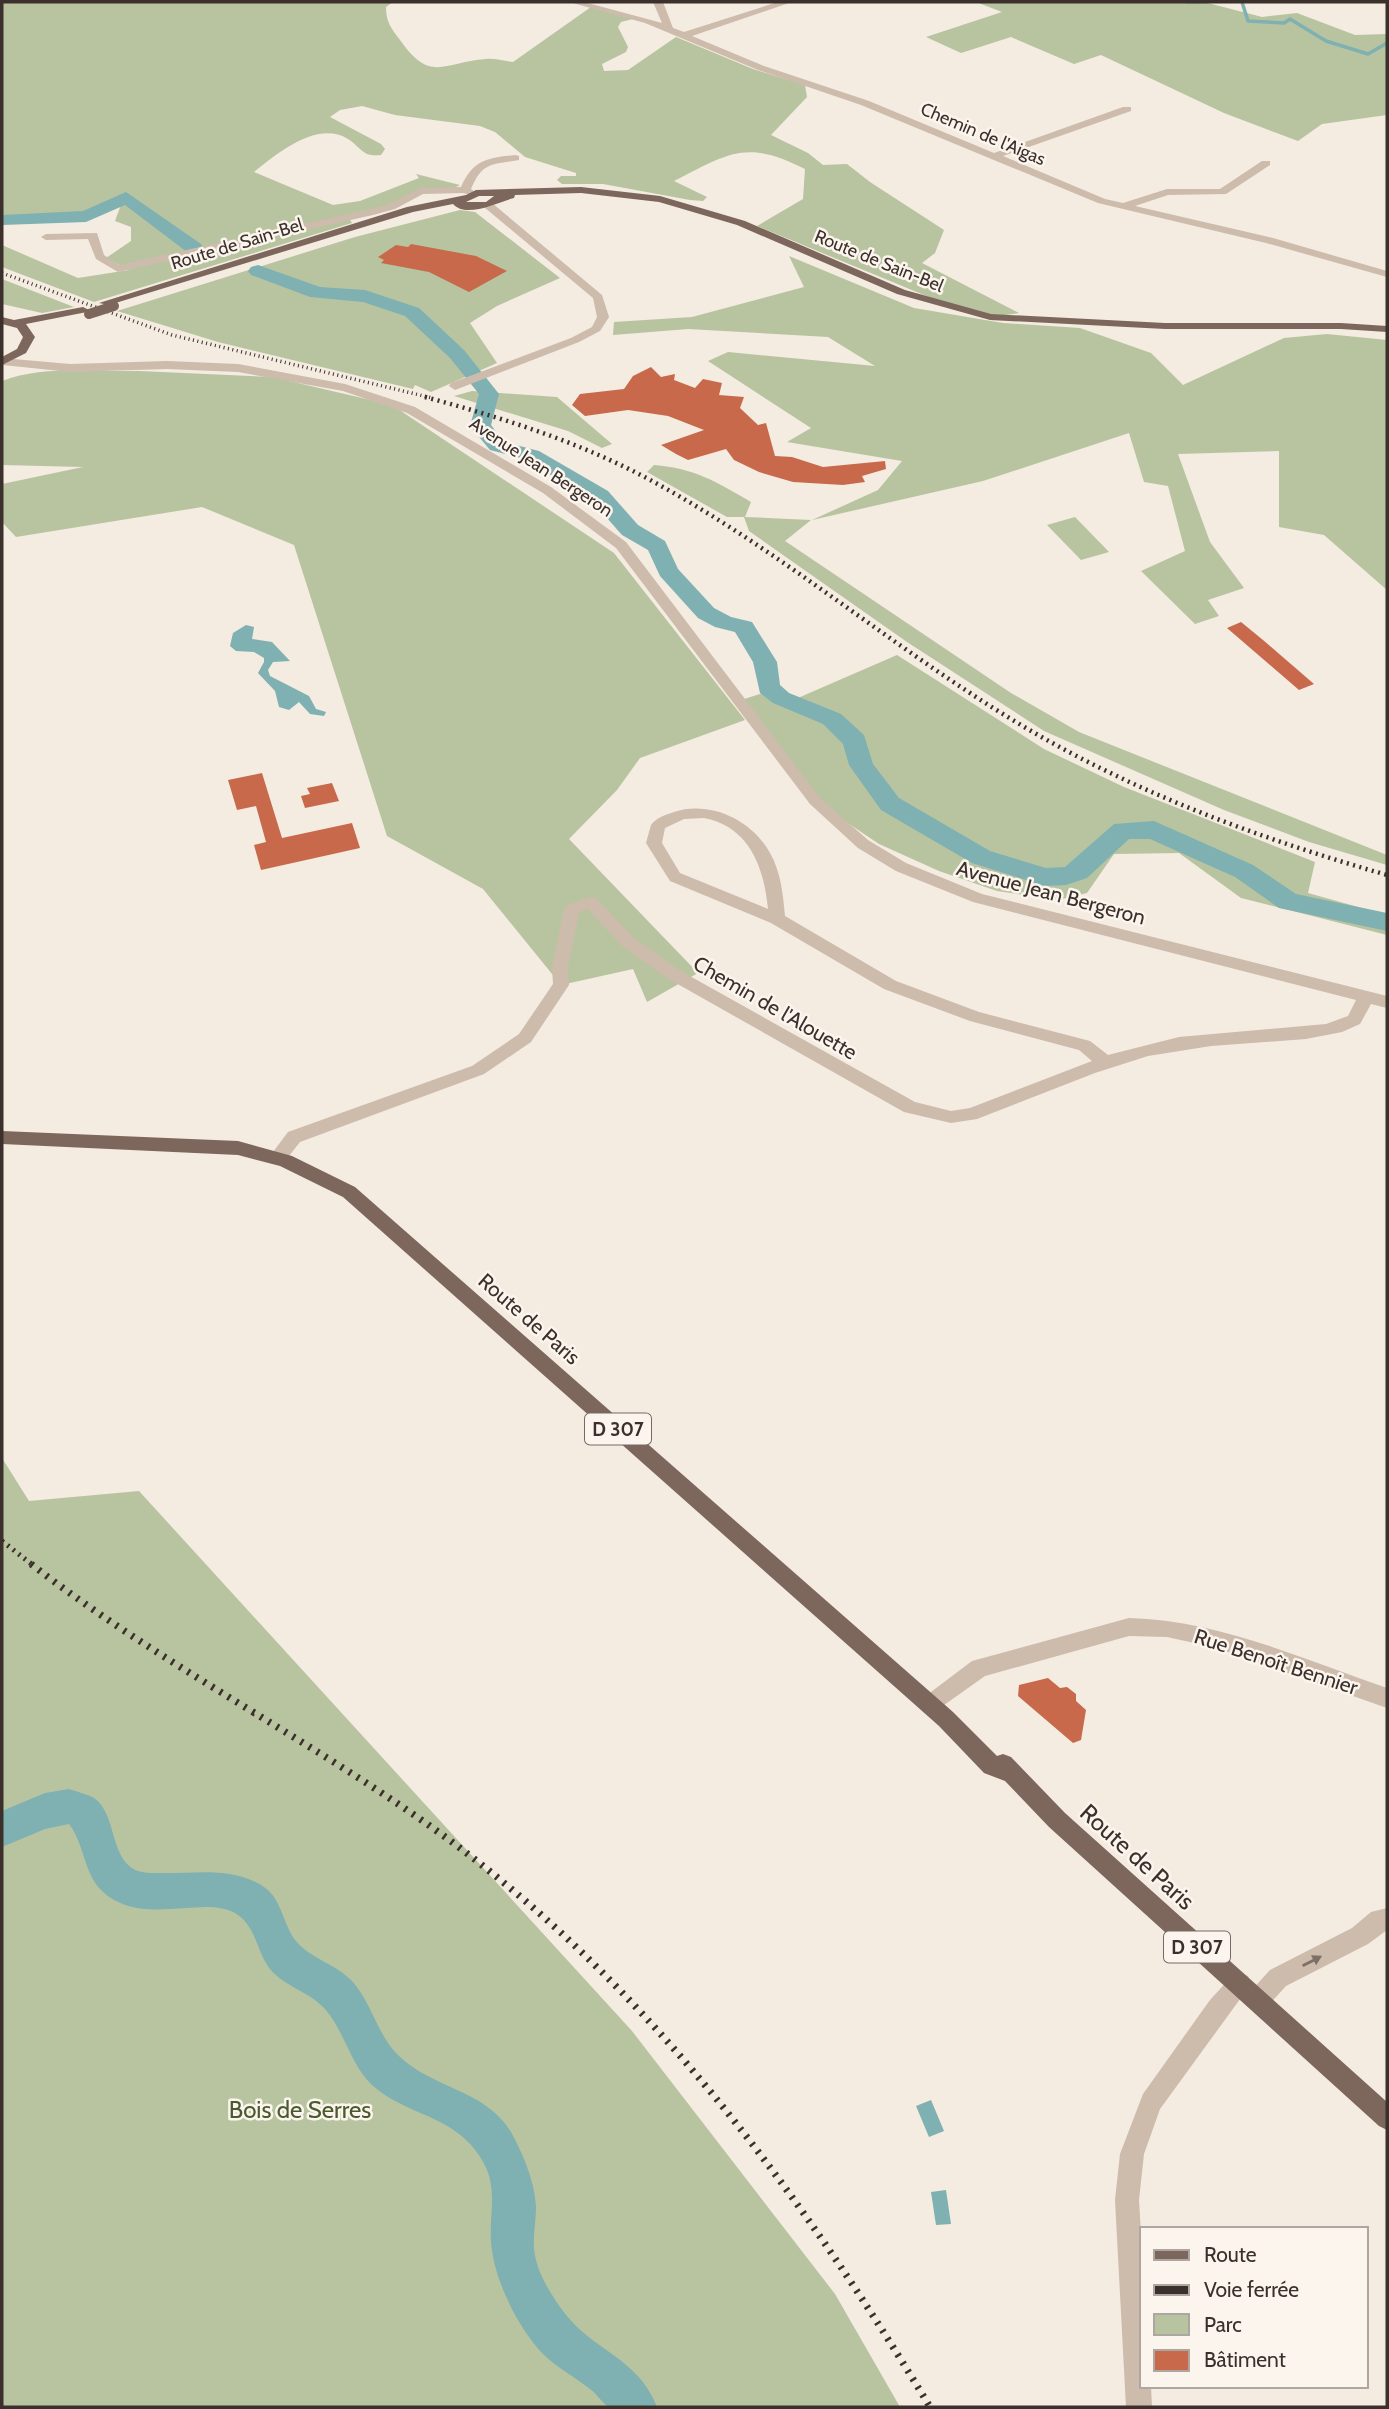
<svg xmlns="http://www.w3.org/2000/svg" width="1389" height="2409" font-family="Cabin,sans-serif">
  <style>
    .green { fill: #b8c4a0 }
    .water { fill: #7fb0b2 }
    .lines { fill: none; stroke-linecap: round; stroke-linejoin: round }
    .stream { stroke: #7fb0b2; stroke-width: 3.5 }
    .river { fill: #7fb0b2; fill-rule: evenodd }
    .building { fill: #c8694b }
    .minor { fill: #cdbbac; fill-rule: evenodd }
    .major { fill: #7d675c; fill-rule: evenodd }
    .rail-far3 { stroke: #3b302b; stroke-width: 3.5; stroke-dasharray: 1 3.5; stroke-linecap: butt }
    .rail-far2 { stroke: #3b302b; stroke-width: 4.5; stroke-dasharray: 2 4.5; stroke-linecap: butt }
    .rail-far1 { stroke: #3b302b; stroke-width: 5; stroke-dasharray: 2 5; stroke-linecap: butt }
    .rail { stroke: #3b302b; stroke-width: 7; stroke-dasharray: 2.5 7; stroke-linecap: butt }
    .major-bridge { stroke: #7d675c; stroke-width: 10 }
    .oneway { fill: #7d6f65 }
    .labels { text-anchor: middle; stroke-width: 5; stroke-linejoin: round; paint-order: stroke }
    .far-street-label { font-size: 18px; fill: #3b302b; stroke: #fbf5ee }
    .shield { fill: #fbf5ee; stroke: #756b66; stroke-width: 2 }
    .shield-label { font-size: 19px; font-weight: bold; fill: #3b302b }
    .street-label { font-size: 21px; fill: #3b302b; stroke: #fbf5ee }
    .near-street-label { font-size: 24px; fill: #3b302b; stroke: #fbf5ee }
    .near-park-label { font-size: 24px; fill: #4a5a2e; stroke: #fbf5ee }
  </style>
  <rect width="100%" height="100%" fill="#f4ebe1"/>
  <g class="green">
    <path d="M2,2h391l-7,5c0,15 5,21 14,33 31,44 43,22 86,19 8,-1 18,2 27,3l78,-55 42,12 -12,3 -3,5 10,20 -2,5 -24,12 2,7 24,-1 48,-33 77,32 52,16 2,12 -36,38 37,18 15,12 24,-1 23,18 74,48 -9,23 -13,10 97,50 -29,4 -54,-17 -179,-74 46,-27 2,-30c-59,-30 -76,-16 -131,12l33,16 -4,4 -13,-1 -87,-16h-41l-5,-4 4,-4h15v-3l-51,-16 -30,-25 -15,-6 -85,-11 -33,-9 -22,4 -10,7 51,27 4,5 -4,6c-19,2 -19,-7 -33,-16 -31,-19 -70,14 -94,33l79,33 27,-4 59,-23 -3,-4 44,11 -14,7 -17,-2 -38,17 -42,11 3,5 -258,79 -92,-35v-22l76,33 51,-8 -23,-12 25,-17v-14l-16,-6 7,-19 9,-4 -9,-2 -33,17 -14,3 -70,2 -3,6z"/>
    <path d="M976,2h228l58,15 35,-4 58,22 32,-1v81l-65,9 -24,17 -74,-28 -123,-58 -27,9 -63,-27 -50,16 -35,-16 76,-25z"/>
    <path d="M460,210l15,2 85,66 -63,28 -27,17 27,40 -66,29 -16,-7 -2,4 -195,-47 -101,-31 238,-74z"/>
    <path d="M789,256l125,52 89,15 77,5 71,25 32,32 101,-47 43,-4 60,6v250l-63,-55 -45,-8v-76l-101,3 32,88 34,46 -36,12 11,16 -24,8 -54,-53 44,-20 -17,-65 -24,-4 -15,-49 -146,48 -171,39 66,-30 24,-29 -115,-19 24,-14 -103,-67 20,-9 147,14 -47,-29 -140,-8 -75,6 1,-13 78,-5 112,-30z"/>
    <path d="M2,279l72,28 -32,6 -40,-9z"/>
    <path d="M139,371l133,6 120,28 222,148 131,167 -105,38 -23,32 -48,49 129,134 -51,29 -14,-33 -72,16 -78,-96 -96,-53 -93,-291 -92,-38 -186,30 -14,-15v-38l81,-17 -81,-2v-84c41,-16 93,-9 137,-10z"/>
    <path d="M472,391l85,6 55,47 -10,4 -34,-17 -114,-35z"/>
    <path d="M654,465c40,3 63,17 97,37l-6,15 66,3 -26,21 226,152 68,39 308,123v10l-78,-23 -85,-32 -180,-79 -137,-89 -158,-111 -5,-14h-17l-80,-45z"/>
    <path d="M1075,517l34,35 -28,8 -34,-35z"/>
    <path d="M897,655l147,94 80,38 191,75 -7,31 79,22v20l-146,-37 -62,-45 -65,1 -27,39 -29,7 -61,-9 -58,-20 -60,-27 -64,-43 -77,-100 25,-8 21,11z"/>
    <path d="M2,1458l27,43 110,-10 493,540 203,263 65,113h-898z"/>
  </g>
  <g class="water">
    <path d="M246,625l8,2 -2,12 20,3 18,19 -17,1 -5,8 2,6 39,20 7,13 10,3 -2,4 -14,-2 -11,-12 -10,8 -10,-3 -4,-16 -17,-18 6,-11v-4l-10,-6 -18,-1 -6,-5 3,-13z"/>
    <path d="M931,2100l13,31 -15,6 -13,-31z"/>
    <path d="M946,2190l5,34 -15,1 -5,-33z"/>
  </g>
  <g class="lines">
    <g class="stream">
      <path d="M1187,2h19"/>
      <path d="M1242,2l6,19 36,2 6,-4 36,22 42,13 19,-11"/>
    </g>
    <g class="river">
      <path d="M126,192l75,52 2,4 -2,4h-14l-62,-47 -39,17 -84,3v-10l81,-4z"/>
      <path d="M258,265l62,22 45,3 54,18 45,42 35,44 -8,31 13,17 35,9 69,40 30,34 27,16 13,28 36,39 17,9 21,5 25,40 3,23 9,8 52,21 23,21 9,29 26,34 91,53 56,17 19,-1 49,-43 40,-3 99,44 43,29 91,19v18l-108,-23 -44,-31 -85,-38h-21l-42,39 -21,7 -21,1 -73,-23 -91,-53 -32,-45 -6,-21 -20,-20 -50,-21 -13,-10 -7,-31 -18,-30 -20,-5 -17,-9 -38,-42 -12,-26 -26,-15 -30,-34 -67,-42 -35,-9 -20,-24 9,-32 -29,-36 -45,-42 -42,-14 -53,-5 -59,-22 -3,-4 3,-4z"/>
      <path d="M69,1789c8,3 18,5 25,9 23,16 15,58 41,72 9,4 22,3 32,3 33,0 67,-6 97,14 18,12 19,38 32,54 15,18 40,23 56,40 20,22 25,54 47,75 34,33 86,33 112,76 12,22 24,50 25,75 0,18 -5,35 0,53 4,17 16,36 27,51 29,40 75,46 94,96 -12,0 -37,2 -48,0 -6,-3 -13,-14 -19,-18 -15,-12 -33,-21 -47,-35 -24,-25 -46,-69 -51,-103 -6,-42 13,-67 -21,-106 -26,-30 -70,-33 -99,-60 -22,-21 -27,-53 -47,-76 -15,-17 -40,-22 -55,-40 -13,-16 -14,-42 -32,-54 -32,-23 -96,15 -137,-25 -17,-17 -17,-47 -32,-66l-24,5 -43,18v-36l43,-18z"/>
    </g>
  </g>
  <g class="building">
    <path d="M411,244l65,12 31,15 -38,21 -40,-20 -48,-9 3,-3 -6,-3 18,-12 12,2z"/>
    <path d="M651,367l10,10 14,-3 -1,6 21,8 8,-9 19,4 -3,12 25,2 -4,11 18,17 8,-2 9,33 17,1 31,10 62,-6 1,8 -24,7 3,6 -22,3 -50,-3 -34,-10 -25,-12 -8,-11 -38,11 -12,-6 -15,-9 43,-15 -36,-14 -40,-6 -43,6 -13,-11 8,-11 44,-5 9,-13z"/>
    <path d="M1241,622l22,18 51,44 -15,6 -72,-62z"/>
    <path d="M262,773l20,65 70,-15 8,25 -99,22 -7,-25 12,-3 -10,-36 -19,4 -9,-30z"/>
    <path d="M332,783l7,18 -34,7 -4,-12 9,-2 -3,-6z"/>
    <path d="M1048,1678l12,10 7,-1 9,7v7l10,9 -5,30 -8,3 -55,-47 1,-11z"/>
  </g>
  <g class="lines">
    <g class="minor">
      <path d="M569,2h15l78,21 -9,-21h10l10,26 11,4 94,-30h14l-100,34 72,30 105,35 125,52 129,-46h8v4l-128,45 102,43 18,4 44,-14h53l42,-28h8v4l-44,29 -58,1 -33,11 138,32 114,33v6l-121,-34 -168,-40 -237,-98 -103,-35 -113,-47z"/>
      <path d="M515,155l4,1v4c-27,5 -36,1 -48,29l6,5 -1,2 -13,-3 -40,1 -28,15 -22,6 -255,57 -22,-13 -8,-20 -42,1 -5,-3 5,-3 51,-1 7,22 15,10 248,-55 20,-5 34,-17 40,-1c12,-27 26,-29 54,-32z"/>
      <path d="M484,203h8l110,92 7,22 -9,14 -21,11 -124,48 -6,-4 2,-3 120,-45 21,-11 5,-10 -4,-19 -109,-91z"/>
      <path d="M2,358l68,6 97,-3 71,3 107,20 70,23 136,80 75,55 194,256 48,42 38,23 76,31 405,102v12l-16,-4 -11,20 -18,8 -36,7 -95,7 -63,10 -53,17 -118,46 -26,4 -47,-11 -237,-134 -45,-32 -34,-37 -9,3 -11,56 1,17 -38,57 -47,32 -184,68 -15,19h-12l-3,-5 18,-24 184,-66 47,-32 34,-50 -1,-16 12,-59 3,-4 24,-8 5,1 38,40 45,32 236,132 36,9 19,-3 122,-47 -13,-11 -109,-29 -86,-32 -113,-66 -101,-42 -24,-38 5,-18c5,-7 14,-10 23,-13 36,-12 78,8 96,41 11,19 13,42 15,63l111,65 83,31 111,29 18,14 71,-18 147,-13 22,-8 8,-16 -383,-98 -77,-31 -38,-23 -48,-44 -194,-256 -73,-55 -136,-80 -64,-22 -105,-19 -71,-3 -97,3 -67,-7zM704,818c46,9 60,50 64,91l-88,-36 -18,-30 3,-15 19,-9z"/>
      <path d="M1129,1618c89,2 174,41 258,70v20l-170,-60 -50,-11 -38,-1 -144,40 -55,39 -7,-3 -3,-7 3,-7 49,-37z"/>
      <path d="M1387,1908v22l-19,14 -82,42 -20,22 -8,3 -8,-3 -3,-8 3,-8 20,-22 82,-42 19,-16z"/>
      <path d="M1240,1973l8,3 3,8 -91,125 -16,45 -5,46 3,51v135h9l1,21h-26l-11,-207 5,-46 23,-60 67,-94 22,-24z"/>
    </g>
    <g class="major">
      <path d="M581,187l79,9 85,25 160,69 86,24 174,9h176l46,3v6l-46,-3h-176l-175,-9 -93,-26 -160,-69 -78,-23 -78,-9 -66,2 -1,3c-16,4 -48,21 -61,6l-40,8 -304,93 -10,-2 308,-96 59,-12 10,-5zM479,196h15l-8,6h-20z"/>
      <path d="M83,307l6,3 -2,2 -61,12 9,13 -9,16 -24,12v-8l15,-8 6,-12 -6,-9 -15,-4v-7l12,3z"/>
      <path d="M2,1131l236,10 54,15 63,31 598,525 44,44 6,-2 8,3 54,56 322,289v28l-8,-4 -330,-299 -44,-46 -21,-8 -45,-47 -596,-529 -63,-31 -42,-11 -236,-11z"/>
    </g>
    <path class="rail-far3" d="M2,273l170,62 260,63"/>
    <path class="rail-far2" d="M425,397c82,22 164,48 238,90 124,69 232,162 353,235 116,70 242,116 371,153"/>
    <path class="rail-far1" d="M2,1541l32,25"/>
    <path class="rail" d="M31,1564c126,98 269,170 399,262 212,151 367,361 500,581"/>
    <path class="major-bridge" d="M89,314l25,-8"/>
  </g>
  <defs><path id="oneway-solid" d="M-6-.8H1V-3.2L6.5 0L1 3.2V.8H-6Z" transform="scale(1.75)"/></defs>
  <use class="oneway" href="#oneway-solid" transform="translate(1312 1961) rotate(-27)"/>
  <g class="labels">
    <g class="far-street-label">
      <text transform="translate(983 134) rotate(23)" y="6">Chemin de l'Aigas</text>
      <text transform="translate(237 244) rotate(-17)" y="6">Route de Sain-Bel</text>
      <text transform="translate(879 261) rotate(22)" y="6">Route de Sain-Bel</text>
      <text transform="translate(541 467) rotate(33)" y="6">Avenue Jean Bergeron</text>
    </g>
    <g class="shield">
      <rect x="585" y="1413.5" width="66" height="31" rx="5"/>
      <rect x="1164" y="1931.5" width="66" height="31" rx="5"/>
    </g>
    <g class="shield-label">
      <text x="618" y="1436">D 307</text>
      <text x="1197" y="1954">D 307</text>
    </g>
    <g class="street-label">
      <text transform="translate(1051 893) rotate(15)" y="7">Avenue Jean Bergeron</text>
      <text transform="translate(775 1008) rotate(30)" y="7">Chemin de l'Alouette</text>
      <text transform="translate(529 1319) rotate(41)" y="7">Route de Paris</text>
      <text transform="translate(1276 1662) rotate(18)" y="7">Rue Benoît Bennier</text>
    </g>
    <g class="near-street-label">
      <text transform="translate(1137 1857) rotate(42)" y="8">Route de Paris</text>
    </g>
    <g class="near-park-label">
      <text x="300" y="2118">Bois de Serres</text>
    </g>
  </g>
  <rect width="1389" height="2409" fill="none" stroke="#3b302b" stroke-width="7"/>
  <rect x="1140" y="2227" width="228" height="161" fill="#fbf5ee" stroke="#aea6a0" stroke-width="2"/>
  <rect x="1154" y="2250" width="35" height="10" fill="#7d675c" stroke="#aea6a0" stroke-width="2"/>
  <text x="1204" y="2262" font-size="21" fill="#3b302b">Route</text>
  <rect x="1154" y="2285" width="35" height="10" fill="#3b302b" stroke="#aea6a0" stroke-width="2"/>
  <text x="1204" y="2297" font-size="21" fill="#3b302b">Voie ferrée</text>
  <rect x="1154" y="2314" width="35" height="21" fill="#b8c4a0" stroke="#aea6a0" stroke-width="2"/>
  <text x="1204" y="2332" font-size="21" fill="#3b302b">Parc</text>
  <rect x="1154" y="2350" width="35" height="21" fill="#c8694b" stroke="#aea6a0" stroke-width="2"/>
  <text x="1204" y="2367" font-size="21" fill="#3b302b">Bâtiment</text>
</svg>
